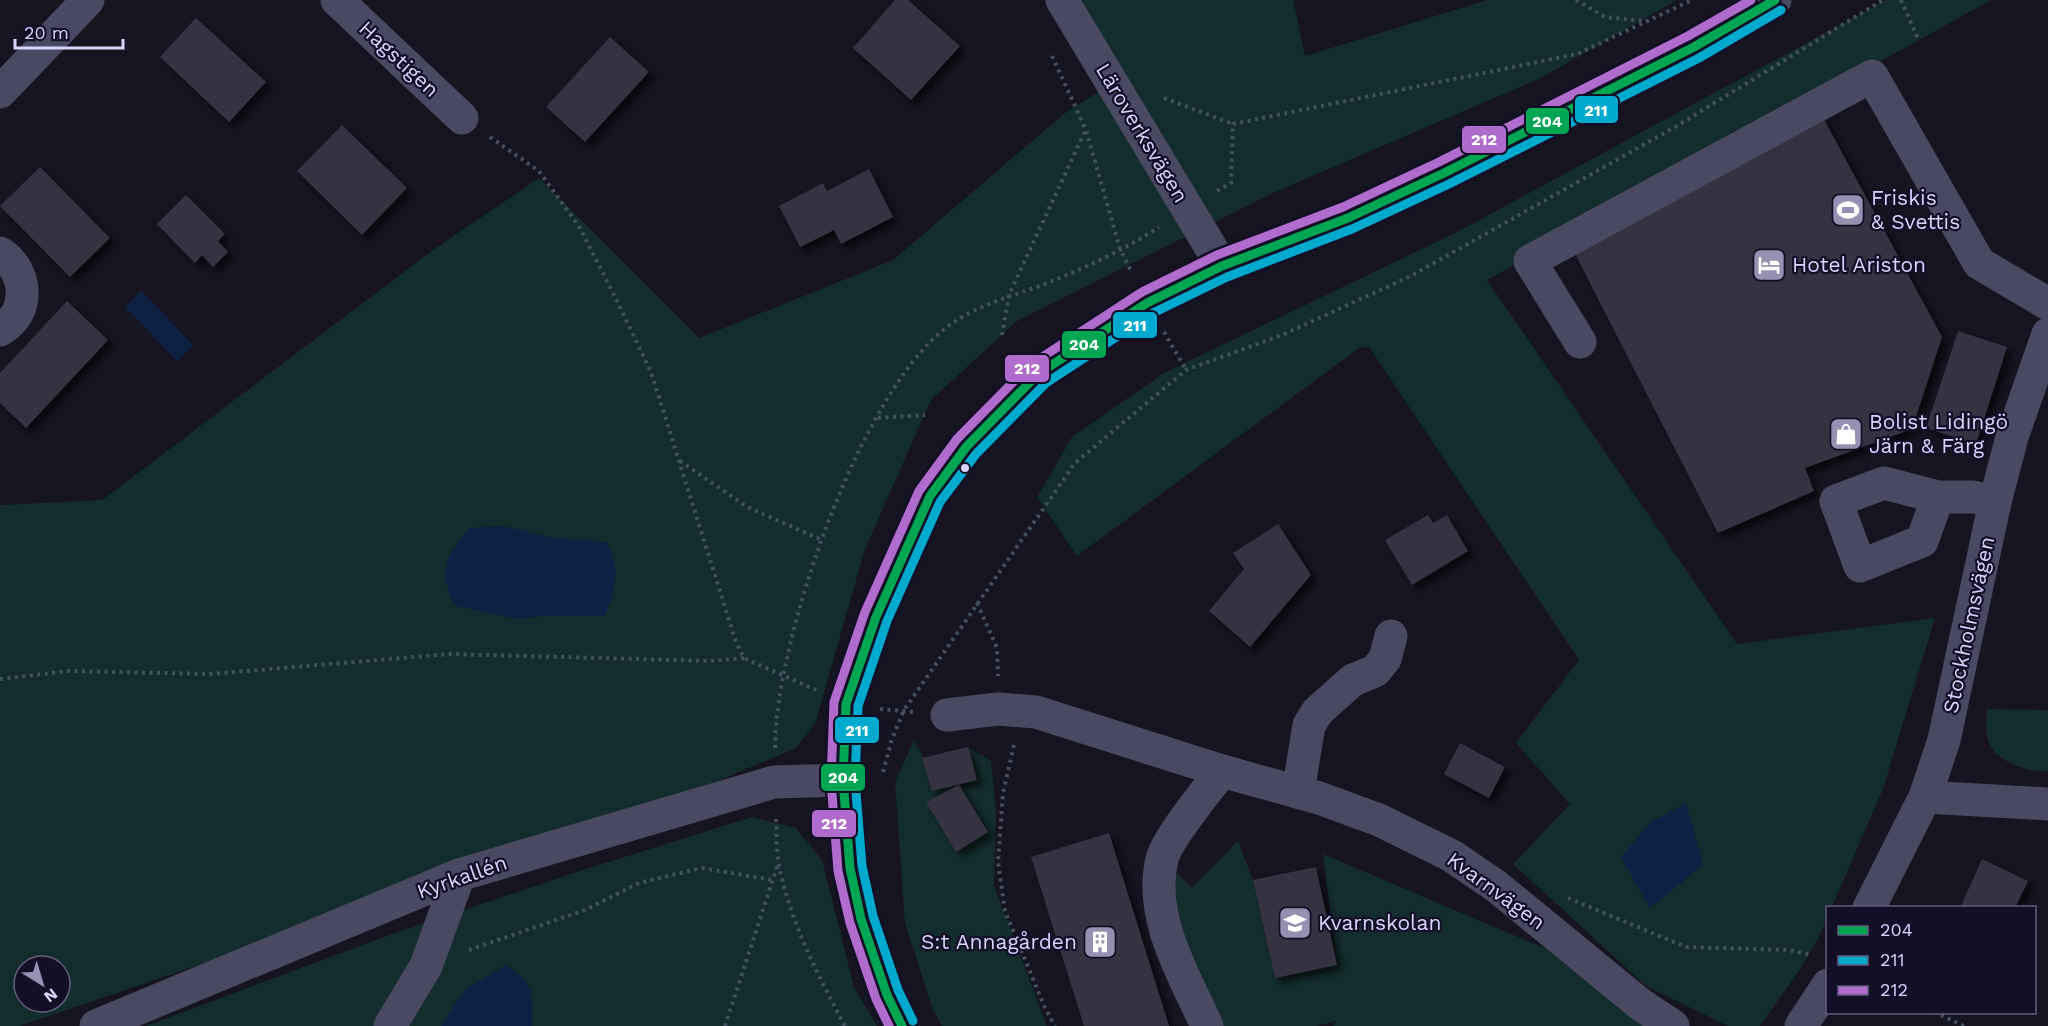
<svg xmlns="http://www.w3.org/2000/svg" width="2048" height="1026" font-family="'Work Sans',sans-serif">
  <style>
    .green { fill: #132c2d; fill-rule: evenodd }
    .water { fill: #0d2144 }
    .building { fill: #343243; filter: url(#shadow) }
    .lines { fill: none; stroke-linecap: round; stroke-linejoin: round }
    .path { stroke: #44505f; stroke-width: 4; stroke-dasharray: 3 4.5; stroke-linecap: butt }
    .minor { stroke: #4a4962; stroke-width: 33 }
    .bus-1-casing { stroke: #130f26; stroke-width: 14 }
    .bus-2-casing { stroke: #130f26; stroke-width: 14 }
    .bus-3-casing { stroke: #130f26; stroke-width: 14 }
    .bus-1 { stroke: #00a651; stroke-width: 9 }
    .bus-2 { stroke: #00a9ce; stroke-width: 9 }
    .bus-3 { stroke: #b06ccc; stroke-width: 9 }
    .bus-dot { fill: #d9d4ff; stroke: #130f26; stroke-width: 2 }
    .labels { text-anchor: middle; stroke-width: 4.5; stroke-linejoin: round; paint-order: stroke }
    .street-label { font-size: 21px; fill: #d9d4ff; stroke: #130f26 }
    .poi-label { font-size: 21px; fill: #d9d4ff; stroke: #130f26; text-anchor: start }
    .line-badge { stroke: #130f26; stroke-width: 2 }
    .badge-label { font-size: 16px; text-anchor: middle; font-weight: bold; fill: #fff }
  </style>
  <defs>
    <filter id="shadow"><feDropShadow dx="5.5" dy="5.5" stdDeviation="3" flood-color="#0009"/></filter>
  </defs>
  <rect width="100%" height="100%" fill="#161421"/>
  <g class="green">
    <path d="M1065,0h228l12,56 182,-56h190l-136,78 -268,115 -256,128 -86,79 -66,149 -50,175 -19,24 -83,35 -415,148 -278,95h-20v-521l102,-5 331,-250 106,-72 160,160 194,-78 172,-147 46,-29zM24,966h36v36h-36z"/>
    <path d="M1886,0h105l-504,280 250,364 198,-26 -52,171 -51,118 -4,1c-1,30 -50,91 -68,118h-32l-82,-40 -133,-122 57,-60 -54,-61 63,-83 -210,-313 -10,1 -282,208 -40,-59 35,-60 92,-64 295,-142z"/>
    <path d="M1987,709l61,1v61c-19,2 -51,-9 -59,-28 -4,-11 -3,-23 -2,-34z"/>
    <path d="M914,740l9,18 45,-11 23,14 5,52 -2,73 53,140h-105l-9,-16 -28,-87 -10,-141z"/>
    <path d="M752,817l44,11 26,32 32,127 23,39h-731l246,-92 194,-65z"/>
    <path d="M1238,841l15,39 22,98 62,-14 -14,-110 240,102 90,70h-320l3,-5 -19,5h-97l-17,-27 -37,-124 7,-6 19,19z"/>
  </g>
  <g class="water">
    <path d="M141,291l52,54 -16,16 -52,-54z"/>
    <path d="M503,526l50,12 54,4c14,29 9,45 -2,74h-62l-24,3 -63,-13c-20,-34 -10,-51 14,-78z"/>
    <path d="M1686,803l17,62 -53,43 -29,-51 30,-35z"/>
    <path d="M506,965c29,20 26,28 26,61h-91l24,-36z"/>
  </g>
  <g class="building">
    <path d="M895,0h13l52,46 -49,54 -58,-52z"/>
    <path d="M196,18l70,64 -37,40 -69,-65z"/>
    <path d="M610,37l39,35 -64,70 -39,-35z"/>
    <path d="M1821,114l121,223 -30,92 -107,39 9,23 -96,42 -146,-285z"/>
    <path d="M342,125l65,63 -45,47 -65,-64z"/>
    <path d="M40,167l70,71 -40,39 -70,-71z"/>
    <path d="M869,169l24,48 -52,27 -7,-14 -34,17 -21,-41 44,-23 4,8z"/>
    <path d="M186,195l39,39 -7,7 10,11 -15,15 -11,-12 -7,8 -38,-39z"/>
    <path d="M67,301l41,39 -82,88 -26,-25v-30z"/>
    <path d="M1958,331l49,16 -31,97 -50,-16z"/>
    <path d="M1428,515l5,8 14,-8 21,36 -56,34 -27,-45z"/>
    <path d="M1278,524l33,51 -61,72 -41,-36 35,-42 -11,-16z"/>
    <path d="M1460,743l45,24 -16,31 -45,-24z"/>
    <path d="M968,747l9,33 -45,11 -10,-33z"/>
    <path d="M959,785l29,47 -32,20 -30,-50z"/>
    <path d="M1109,833l60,193h-85l-53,-169z"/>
    <path d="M1982,859l46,22 -13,27h-55z"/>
    <path d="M1316,867l21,98 -62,13 -22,-98z"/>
  </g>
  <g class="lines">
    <g class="path">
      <path d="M1576,0l29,17 40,4"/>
      <path d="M1901,0l18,41"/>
      <path d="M1052,56l34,74 34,119 12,24"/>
      <path d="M1164,98l69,26"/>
      <path d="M490,137l49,34 41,57 38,75 33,69 85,270 8,16 72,32"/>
      <path d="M1217,191l14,-8 2,-59 344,-70 115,-54"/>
      <path d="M1164,332l22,38"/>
      <path d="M1002,335l7,-40 76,-164"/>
      <path d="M878,418l47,-3"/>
      <path d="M680,461l67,46 75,33"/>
      <path d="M977,603l20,45 1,28"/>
      <path d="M0,679l69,-8 142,3 238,-20 261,7 34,-3"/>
      <path d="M880,709l34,3"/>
      <path d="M1014,745l-11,48 -5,69 7,49 40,97 10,18"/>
      <path d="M775,748c0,-107 87,-366 179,-426 30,-20 63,-27 96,-40 37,-15 76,-33 109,-55"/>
      <path d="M883,772l9,-33 12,-29 171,-247 111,-93 96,-35 129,-59 264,-149 208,-127"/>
      <path d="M776,819c1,14 0,31 3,46 11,56 39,111 66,161"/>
      <path d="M1568,898l118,49 102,3 23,5"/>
      <path d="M469,950l116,-40 54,-27 63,-15 71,12"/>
      <path d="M1934,1012l30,14"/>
      <path d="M725,1026l53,-162"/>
    </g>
    <g class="minor">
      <path d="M337,0l125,118"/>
      <path d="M1062,0l160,266"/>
      <path d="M0,92l88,-92"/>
      <path d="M0,253c28,18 31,60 0,77"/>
      <path d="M1580,342l-50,-81 342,-185 107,187 69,41"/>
      <path d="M1938,497l-16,44 -62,25 -24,-65 48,-18 54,14h35l22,5"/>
      <path d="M947,715l51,-6 38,3 186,59 97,27 60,22 73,36 44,30 144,118 33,22"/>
      <path d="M1298,792l11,-67 9,-14 35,-31 22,-9 10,-12 6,-23"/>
      <path d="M1925,797l123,7"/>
      <path d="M1869,908l56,-111 19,-57 51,-238 17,-65 36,-103"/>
      <path d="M96,1026l363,-151 315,-93 69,-2"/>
      <path d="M390,1026l36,-60 33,-91"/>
      <path d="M902,1026l-15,-31 -26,-76 -11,-51 -7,-88 3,-76 30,-87 54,-121 37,-50 71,-72 109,-71 75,-37 126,-48 96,-45 250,-126 81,-47"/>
      <path d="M1207,1026c-23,-51 -59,-109 -45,-167 5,-20 45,-69 60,-88"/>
      <path d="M1801,1026l27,-41"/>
    </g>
    <defs>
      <path id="bus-1" d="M902,1026l-15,-31 -26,-76 -11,-51 -7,-88 3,-76 30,-87 54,-121 37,-50 71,-72 109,-71 75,-37 126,-48 96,-45 250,-126 81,-47"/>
      <path id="bus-2" d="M913,1021l-15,-31 -25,-74 -11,-50 -7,-86 3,-74 29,-85 53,-119 36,-48 70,-71 107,-70 74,-36 125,-48 97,-45 250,-126 82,-48"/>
      <path id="bus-3" d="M889,1026l-13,-27 -26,-76 -12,-52 -7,-90 3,-79 31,-90 54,-121 38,-52 73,-74 112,-73 75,-37 126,-48 96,-45 249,-126 63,-36"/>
    </defs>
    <use href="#bus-1" class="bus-1-casing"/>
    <use href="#bus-2" class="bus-2-casing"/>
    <use href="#bus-3" class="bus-3-casing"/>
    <use href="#bus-1" class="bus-1"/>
    <use href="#bus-2" class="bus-2"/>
    <use href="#bus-3" class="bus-3"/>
  </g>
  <defs>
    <symbol id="stadium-square" viewBox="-11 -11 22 22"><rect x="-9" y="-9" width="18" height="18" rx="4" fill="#9591b1" stroke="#130f26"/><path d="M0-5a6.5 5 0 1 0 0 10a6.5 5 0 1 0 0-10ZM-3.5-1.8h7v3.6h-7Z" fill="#fff"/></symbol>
    <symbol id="hotel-square" viewBox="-11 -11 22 22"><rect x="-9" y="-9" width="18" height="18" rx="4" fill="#9591b1" stroke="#130f26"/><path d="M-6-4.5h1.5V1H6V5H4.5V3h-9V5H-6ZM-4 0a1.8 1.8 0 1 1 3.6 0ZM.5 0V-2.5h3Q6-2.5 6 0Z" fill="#fff"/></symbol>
    <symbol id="shop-square" viewBox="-11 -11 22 22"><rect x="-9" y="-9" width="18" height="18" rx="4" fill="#9591b1" stroke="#130f26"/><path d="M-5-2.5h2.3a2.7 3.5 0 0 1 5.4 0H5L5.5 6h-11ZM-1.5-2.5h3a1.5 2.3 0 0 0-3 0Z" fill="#fff"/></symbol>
    <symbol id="school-square" viewBox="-11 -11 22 22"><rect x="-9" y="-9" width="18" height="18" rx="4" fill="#9591b1" stroke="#130f26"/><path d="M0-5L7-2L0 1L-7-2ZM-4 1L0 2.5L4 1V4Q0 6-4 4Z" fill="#fff"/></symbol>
    <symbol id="building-square" viewBox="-11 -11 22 22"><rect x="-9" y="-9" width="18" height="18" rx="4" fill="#9591b1" stroke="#130f26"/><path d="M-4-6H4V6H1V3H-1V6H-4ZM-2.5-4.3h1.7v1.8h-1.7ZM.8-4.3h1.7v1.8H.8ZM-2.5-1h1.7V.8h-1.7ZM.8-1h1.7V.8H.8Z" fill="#fff"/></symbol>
  </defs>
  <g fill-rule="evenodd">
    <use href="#stadium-square" x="1829" y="191" width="38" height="38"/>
    <use href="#hotel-square" x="1750" y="246" width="38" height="38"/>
    <use href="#shop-square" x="1827" y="415" width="38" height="38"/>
    <use href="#school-square" x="1276" y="904" width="38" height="38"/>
    <use href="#building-square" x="1081" y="923" width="38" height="38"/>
  </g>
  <circle class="bus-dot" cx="965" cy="468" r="5"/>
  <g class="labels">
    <g class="street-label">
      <text transform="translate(399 59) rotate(43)" y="7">Hagstigen</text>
      <text transform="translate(1142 133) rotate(59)" y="7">Läroverksvägen</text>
      <text transform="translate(1969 625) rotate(-78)" y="7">Stockholmsvägen</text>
      <text transform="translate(462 877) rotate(-19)" y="7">Kyrkallén</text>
      <text transform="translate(1496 891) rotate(36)" y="7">Kvarnvägen</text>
    </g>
    <g class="poi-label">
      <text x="1871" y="205">Friskis<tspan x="1871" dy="24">&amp; Svettis</tspan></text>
      <text x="1792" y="272">Hotel Ariston</text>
      <text x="1869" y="429">Bolist Lidingö<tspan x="1869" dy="24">Järn &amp; Färg</tspan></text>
      <text x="1318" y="930">Kvarnskolan</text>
      <text x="1077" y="949" text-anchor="end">S:t Annagården</text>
    </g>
  </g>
  <g class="line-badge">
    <rect x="1574" y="95" width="45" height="29" rx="6" fill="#00a9ce"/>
    <rect x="1525" y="107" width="45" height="28" rx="6" fill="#00a651"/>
    <rect x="1461" y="125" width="46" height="29" rx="6" fill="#b06ccc"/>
    <rect x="1112" y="311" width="46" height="28" rx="6" fill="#00a9ce"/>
    <rect x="1061" y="330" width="46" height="29" rx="6" fill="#00a651"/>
    <rect x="1004" y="354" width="46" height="29" rx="6" fill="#b06ccc"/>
    <rect x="834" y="716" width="46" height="28" rx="6" fill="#00a9ce"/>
    <rect x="820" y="763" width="46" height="29" rx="6" fill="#00a651"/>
    <rect x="811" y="809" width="46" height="29" rx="6" fill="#b06ccc"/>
  </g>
  <g class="badge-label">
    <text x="1596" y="116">211</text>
    <text x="1547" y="127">204</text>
    <text x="1484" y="145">212</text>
    <text x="1135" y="331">211</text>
    <text x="1084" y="350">204</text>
    <text x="1027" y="374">212</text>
    <text x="857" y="736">211</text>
    <text x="843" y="783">204</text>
    <text x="834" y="829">212</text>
  </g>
  <rect x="1826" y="906" width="210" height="108" fill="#130f26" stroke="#625e7d" stroke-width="1.5"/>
  <rect x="1838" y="926" width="30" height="9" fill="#00a651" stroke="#625e7d" stroke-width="1.5"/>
  <text x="1880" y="936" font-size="18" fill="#d9d4ff">204</text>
  <rect x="1838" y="956" width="30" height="9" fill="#00a9ce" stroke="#625e7d" stroke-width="1.5"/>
  <text x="1880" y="966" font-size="18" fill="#d9d4ff">211</text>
  <rect x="1838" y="986" width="30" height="9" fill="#b06ccc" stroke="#625e7d" stroke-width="1.5"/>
  <text x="1880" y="996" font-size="18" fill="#d9d4ff">212</text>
  <g transform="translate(42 984) rotate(143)"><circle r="28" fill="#130f26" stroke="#625e7d" stroke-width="1.5"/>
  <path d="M0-4.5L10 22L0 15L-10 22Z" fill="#9591b1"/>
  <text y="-9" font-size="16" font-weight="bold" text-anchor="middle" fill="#d9d4ff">N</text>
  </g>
  <path d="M15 39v9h108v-9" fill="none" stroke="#d9d4ff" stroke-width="3"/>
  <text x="24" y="39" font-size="18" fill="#d9d4ff" stroke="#130f26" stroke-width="4.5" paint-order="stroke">20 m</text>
</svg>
